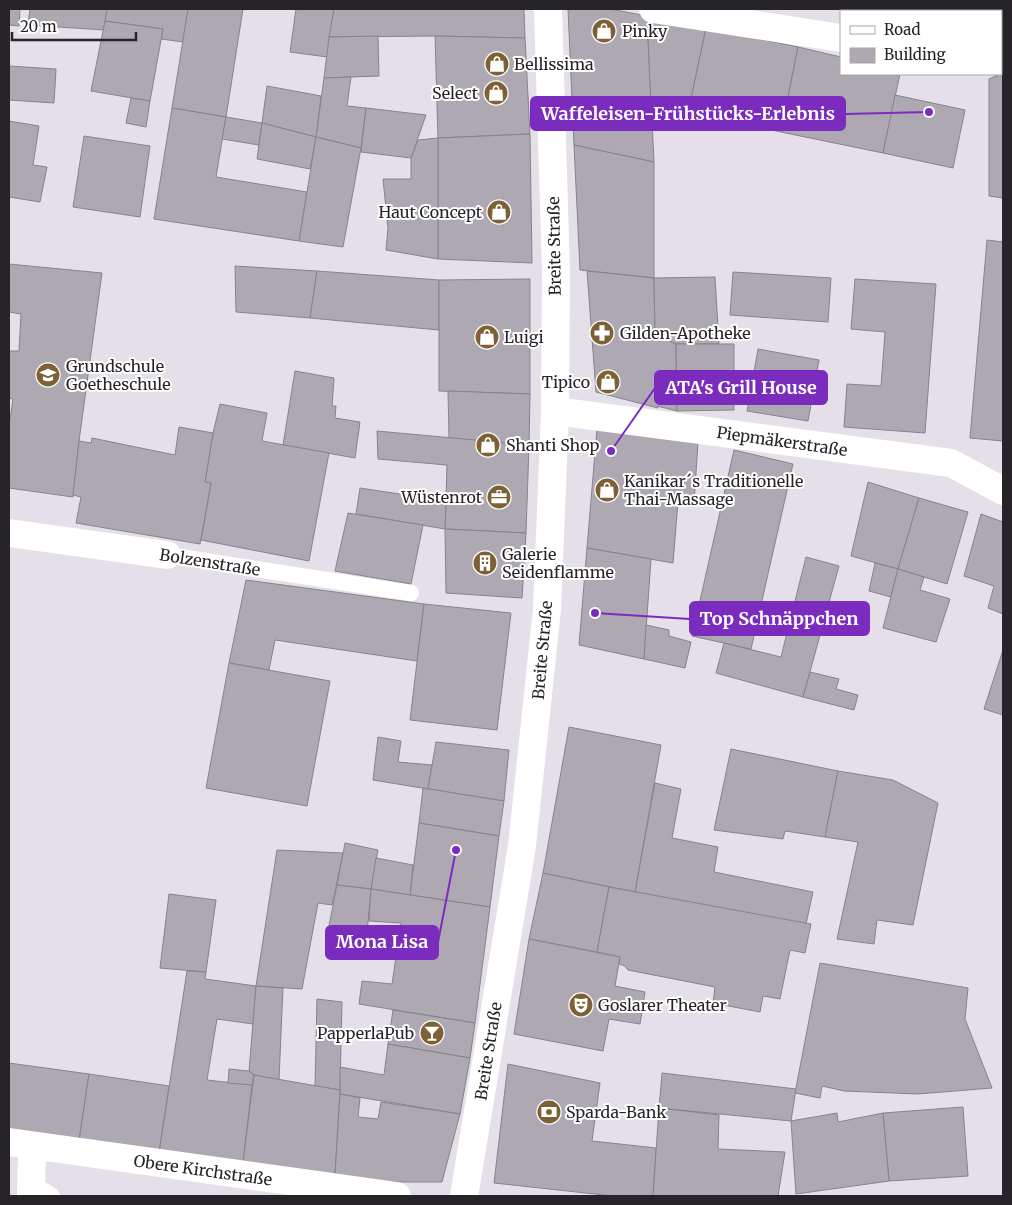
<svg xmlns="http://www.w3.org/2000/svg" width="1012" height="1205" font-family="Merriweather,serif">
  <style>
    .building { fill: #ada8b2; stroke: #87838d }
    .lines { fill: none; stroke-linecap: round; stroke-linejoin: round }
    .lane { stroke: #fff; stroke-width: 16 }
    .street { stroke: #fff; stroke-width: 28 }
    .labels { text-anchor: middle; stroke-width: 4; stroke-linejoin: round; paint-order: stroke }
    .poi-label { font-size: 16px; fill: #262428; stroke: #fff; text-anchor: start }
    .street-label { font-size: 16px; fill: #262428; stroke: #fff }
    .leader { fill: none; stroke: #7b2cbf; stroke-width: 2 }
    .callout-dot { fill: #7b2cbf; stroke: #fff; stroke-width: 2 }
    .callout { fill: #7b2cbf; stroke: #7b2cbf; stroke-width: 2 }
    .callout-label { font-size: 18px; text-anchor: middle; font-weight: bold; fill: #fff }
  </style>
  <rect width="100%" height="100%" fill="#e4dfe9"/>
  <g class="building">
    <path d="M9,9h11l-1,17 -10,-1z"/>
    <path d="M30,9h77l-3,21 -76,-5z"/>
    <path d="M107,9h81l-5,33 -22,-3 2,-10 -58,-8z"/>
    <path d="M188,9h55l-17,108 -54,-9z"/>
    <path d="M296,9h38l-7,48 -37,-5z"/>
    <path d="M334,9h190l1,29 -90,-2 -106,1z"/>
    <path d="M568,9h42l37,7 7,146 -80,-17z"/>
    <path d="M647,16l59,12 -18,85 -37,-8z"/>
    <path d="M105,21l58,8 -13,72 -59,-10z"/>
    <path d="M706,28l92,19 -17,85 -93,-19z"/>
    <path d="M378,36l1,40 -55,2 5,-41z"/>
    <path d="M435,36l90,2 5,96 -92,4z"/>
    <path d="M798,47l43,10v17h59l-17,79 -102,-21z"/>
    <path d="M9,66l47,3 -2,34 -45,-3z"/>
    <path d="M1003,73v125l-14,-2v-117z"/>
    <path d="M351,77l-4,29 19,2 -5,40 -45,-11 8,-59z"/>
    <path d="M267,86l54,10 -5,41 -54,-14z"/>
    <path d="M895,95l70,15 -12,58 -70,-15z"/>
    <path d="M131,98l19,3 -4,26 -20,-4z"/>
    <path d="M172,108l54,9 -10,60 91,15 -8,49 -145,-22z"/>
    <path d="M366,108l60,7 -15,43 -50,-6z"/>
    <path d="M226,117l36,6 -3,22 -37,-6z"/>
    <path d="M9,121l30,5 -6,39 14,2 -7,35 -31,-5z"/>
    <path d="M262,123l54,14 -6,32 -53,-10z"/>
    <path d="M530,134l2,129 -94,-4v-121z"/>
    <path d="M84,136l66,10 -10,71 -67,-10z"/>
    <path d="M316,137l45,11 -18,99 -44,-6z"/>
    <path d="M438,138v121l-52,-9 2,-22 -5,-49h28v-21l7,-18z"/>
    <path d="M574,145l80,17v116l-74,-8z"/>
    <path d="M987,240l16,2v199l-33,-3z"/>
    <path d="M9,264l93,9 -23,168 -6,56 -64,-9v-62l4,-27 -4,-1v-47h10l2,-37 -12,-2z"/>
    <path d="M235,266l82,5 -7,47 -74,-6z"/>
    <path d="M317,271l122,9v50l-129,-12z"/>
    <path d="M587,271l67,7 1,56 21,10 1,67 -20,-5 1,2 -62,-16z"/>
    <path d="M733,272l98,6 -3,44 -98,-7z"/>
    <path d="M715,277l4,67h-43l-21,-10 -1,-56z"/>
    <path d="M530,279v115l-91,-3v-111z"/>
    <path d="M855,279l81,5 -11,149 -81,-6 3,-43 34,2 4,-54 -34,-3z"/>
    <path d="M676,344h58v66l-57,1z"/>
    <path d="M758,349l61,11 -11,61 -61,-10z"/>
    <path d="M295,371l39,7 -2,28h4l-1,12 25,4 -5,36 -72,-13z"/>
    <path d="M448,391l82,3 -1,51 -80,-7z"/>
    <path d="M220,404l47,9 -5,28 67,12 -20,108 -108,-21 10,-57 -6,-1 8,-49z"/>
    <path d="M179,427l34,6 -8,49 6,1 -11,61 -124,-21 5,-26 -8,-2 6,-54 12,2 1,-5 83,17z"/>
    <path d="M597,429l101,13 -4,62 -16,-2 -5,61 -86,-15z"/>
    <path d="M377,431l152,14 -3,88 -81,-4 2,-64 -69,-6z"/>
    <path d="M734,450l59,14 -42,185 -59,-13z"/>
    <path d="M868,482l51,16 -21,71 -47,-13z"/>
    <path d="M360,488l86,13 -1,28 -89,-15z"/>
    <path d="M919,498l49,14 -21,72 -49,-15z"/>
    <path d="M348,513l75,12 -12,59 -76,-13z"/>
    <path d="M981,514l22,8v92l-15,-6 6,-22 -30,-10z"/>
    <path d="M445,529l81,4 -4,65 -76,-5z"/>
    <path d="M587,548l64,11 -7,100 -65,-14z"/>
    <path d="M806,557l33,9 -36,131 -87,-24 8,-30 57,14z"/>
    <path d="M875,563l23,6 -7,28 -22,-6z"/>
    <path d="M898,569l26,8 -4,13 30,9 -14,43 -53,-14z"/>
    <path d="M246,580l178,24 -7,57 -142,-21 -6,30 -40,-7z"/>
    <path d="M424,604l87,9 -14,117 -87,-10z"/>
    <path d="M646,625l23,5v6l22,6 -6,26 -41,-9z"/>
    <path d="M1003,650v65l-19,-6z"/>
    <path d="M229,663l101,18 -23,125 -101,-18z"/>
    <path d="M810,672l29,7 -3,10 22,6 -4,15 -51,-13z"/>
    <path d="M569,727l92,18 -26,147 -92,-19z"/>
    <path d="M378,737l23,4 -3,21 34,3 -4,24 -55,-9z"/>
    <path d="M436,742l73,8 -5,51 -76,-12z"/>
    <path d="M731,749l107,22 -13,66 -40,-6 -2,8 -69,-9z"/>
    <path d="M838,771l55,9 45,23 -25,122 -36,-5 -3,24 -37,-5 21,-97 -33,-5z"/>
    <path d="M655,783l26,6 -9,49 46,9 -4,25 99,20 -7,32 -171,-32z"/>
    <path d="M423,788l81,13 -5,35 -80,-13z"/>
    <path d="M419,823l80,13 -9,71 -80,-12z"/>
    <path d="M345,843l33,7 -7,39 -34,-4z"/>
    <path d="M277,850l66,3 -11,52 -14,-2 -16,86 -46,-3z"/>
    <path d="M376,858l37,7 -3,30 -39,-6z"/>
    <path d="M543,873l66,14 -12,65 -68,-13z"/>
    <path d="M337,885l34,4 -4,45 -39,-3z"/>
    <path d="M609,887l202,37 -6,29 -15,-3 -10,49 -17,-3 -3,16 -47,-9 2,-16 -87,-17 -3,-4 -6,-2 1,-7 -23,-5z"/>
    <path d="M371,889l119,18 -15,116 -116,-19 3,-23 30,3 9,-61 -32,-2z"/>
    <path d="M169,894l47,6 -10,72 -46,-4z"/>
    <path d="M529,939l91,18 -5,29 30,6 -5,32 -31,-5 -6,32 -89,-17z"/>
    <path d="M820,963l148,25 -3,31 27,69 -74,6 -74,-3 -22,-5 -2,12 -25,-5z"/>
    <path d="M187,971l19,1 -1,7 51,7 -3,38 -36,-5 -10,61 45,5 -9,77 -84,-10z"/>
    <path d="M256,986l27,2 -4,92 -25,-5 -5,-4z"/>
    <path d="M317,999l25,3 -2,88 -25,-4z"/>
    <path d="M393,1010l82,13 -5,35 -82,-14z"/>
    <path d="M388,1044l82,14 -10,56 -120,-20v-27l44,8z"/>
    <path d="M9,1063l80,11 -10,67 -70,-9z"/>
    <path d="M508,1064l92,19 -8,58 64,7 -3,48h-40l-119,-13z"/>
    <path d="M229,1069l20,2 5,4 -2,10 -24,-2z"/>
    <path d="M662,1073l134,16 -5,32 -132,-13z"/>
    <path d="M89,1074l80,12 -10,66 -80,-11z"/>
    <path d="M254,1075l86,15 -5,85 -92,-13z"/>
    <path d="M340,1094l20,4 -2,19 20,2 3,-17 79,12 -18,68h-51l-56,-7z"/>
    <path d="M963,1107l5,69 -79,5 -6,-68z"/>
    <path d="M659,1108l60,7 -1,34 67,3 -7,44h-125z"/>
    <path d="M837,1113l1,9 45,-9 6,68 -93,13 -5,-73z"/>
  </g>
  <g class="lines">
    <g class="lane">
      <path d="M167,555l244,38"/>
      <path d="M32,1183l20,13"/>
    </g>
    <g class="street">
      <path d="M653,9l188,29"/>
      <path d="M1001,32h2"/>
      <path d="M555,411l396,52 52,28"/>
      <path d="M9,533l158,22"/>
      <path d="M9,1142l388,54"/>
      <path d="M31,1196l1,-50"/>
      <path d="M464,1196l58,-350 25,-237 8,-198 1,-139 -8,-263"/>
    </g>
  </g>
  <defs>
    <symbol id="shop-disc" viewBox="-11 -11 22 22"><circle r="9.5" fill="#7d6134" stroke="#fff"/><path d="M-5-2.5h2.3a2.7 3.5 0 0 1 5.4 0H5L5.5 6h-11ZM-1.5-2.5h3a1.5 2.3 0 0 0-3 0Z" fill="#fff"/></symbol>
    <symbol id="pharmacy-disc" viewBox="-11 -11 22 22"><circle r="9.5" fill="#7d6134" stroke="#fff"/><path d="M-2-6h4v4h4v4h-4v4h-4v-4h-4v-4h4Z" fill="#fff"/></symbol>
    <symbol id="school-disc" viewBox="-11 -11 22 22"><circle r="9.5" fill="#7d6134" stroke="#fff"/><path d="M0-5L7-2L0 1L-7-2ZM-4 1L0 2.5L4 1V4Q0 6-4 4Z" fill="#fff"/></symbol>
    <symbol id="office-disc" viewBox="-11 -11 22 22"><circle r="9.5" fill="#7d6134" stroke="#fff"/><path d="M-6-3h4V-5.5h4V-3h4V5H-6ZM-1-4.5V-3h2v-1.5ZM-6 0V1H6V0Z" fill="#fff"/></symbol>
    <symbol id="building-disc" viewBox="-11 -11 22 22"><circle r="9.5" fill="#7d6134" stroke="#fff"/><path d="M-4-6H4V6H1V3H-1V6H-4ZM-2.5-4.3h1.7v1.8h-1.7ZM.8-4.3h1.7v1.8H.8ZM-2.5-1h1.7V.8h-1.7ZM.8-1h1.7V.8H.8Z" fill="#fff"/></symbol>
    <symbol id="theatre-disc" viewBox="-11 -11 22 22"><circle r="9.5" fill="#7d6134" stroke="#fff"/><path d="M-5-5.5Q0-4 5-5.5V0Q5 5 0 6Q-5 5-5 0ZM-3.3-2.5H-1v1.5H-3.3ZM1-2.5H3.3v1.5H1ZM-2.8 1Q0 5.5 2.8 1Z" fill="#fff"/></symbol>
    <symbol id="bar-disc" viewBox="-11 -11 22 22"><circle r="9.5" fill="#7d6134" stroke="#fff"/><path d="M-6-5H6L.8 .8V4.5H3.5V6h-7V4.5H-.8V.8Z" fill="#fff"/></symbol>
    <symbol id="bank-disc" viewBox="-11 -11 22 22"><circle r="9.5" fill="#7d6134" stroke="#fff"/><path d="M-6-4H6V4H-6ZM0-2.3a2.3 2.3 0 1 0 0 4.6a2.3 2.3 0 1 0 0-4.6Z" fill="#fff"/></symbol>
  </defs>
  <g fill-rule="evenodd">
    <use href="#shop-disc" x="590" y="17" width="28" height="28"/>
    <use href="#shop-disc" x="483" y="50" width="28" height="28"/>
    <use href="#shop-disc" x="482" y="79" width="28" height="28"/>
    <use href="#shop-disc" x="485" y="198" width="28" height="28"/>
    <use href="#pharmacy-disc" x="588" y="319" width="28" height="28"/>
    <use href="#shop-disc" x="473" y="323" width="28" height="28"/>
    <use href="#school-disc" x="34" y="361" width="28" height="28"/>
    <use href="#shop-disc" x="594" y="368" width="28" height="28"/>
    <use href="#shop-disc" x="474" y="431" width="28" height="28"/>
    <use href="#shop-disc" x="593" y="476" width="28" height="28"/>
    <use href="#office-disc" x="485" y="483" width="28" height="28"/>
    <use href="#building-disc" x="471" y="549" width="28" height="28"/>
    <use href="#theatre-disc" x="567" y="991" width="28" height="28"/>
    <use href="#bar-disc" x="418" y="1019" width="28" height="28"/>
    <use href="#bank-disc" x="535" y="1098" width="28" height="28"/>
  </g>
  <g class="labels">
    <g class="poi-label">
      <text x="622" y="37">Pinky</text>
      <text x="514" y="70">Bellissima</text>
      <text x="478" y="99" text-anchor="end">Select</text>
      <text x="482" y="218" text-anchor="end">Haut Concept</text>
      <text x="620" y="339">Gilden-Apotheke</text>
      <text x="504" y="343">Luigi</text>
      <text x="66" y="372">Grundschule<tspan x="66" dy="18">Goetheschule</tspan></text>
      <text x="590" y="388" text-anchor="end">Tipico</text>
      <text x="506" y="451">Shanti Shop</text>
      <text x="624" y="487">Kanikar´s Traditionelle<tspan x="624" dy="18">Thai-Massage</tspan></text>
      <text x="482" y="503" text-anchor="end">Wüstenrot</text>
      <text x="502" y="560">Galerie<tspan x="502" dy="18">Seidenflamme</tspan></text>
      <text x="598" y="1011">Goslarer Theater</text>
      <text x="414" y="1039" text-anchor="end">PapperlaPub</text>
      <text x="566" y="1118">Sparda-Bank</text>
    </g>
    <g class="street-label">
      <text transform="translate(554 246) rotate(-91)" y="6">Breite Straße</text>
      <text transform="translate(782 441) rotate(8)" y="6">Piepmäkerstraße</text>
      <text transform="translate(210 562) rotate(9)" y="6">Bolzenstraße</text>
      <text transform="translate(542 650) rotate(-85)" y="6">Breite Straße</text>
      <text transform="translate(488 1051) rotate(-81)" y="6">Breite Straße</text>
      <text transform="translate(203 1170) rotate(8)" y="6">Obere Kirchstraße</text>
    </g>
  </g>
  <path class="leader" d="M929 112L845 114M611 451L655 388M595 613L690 619M456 850L438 942"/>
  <g class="callout-dot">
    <circle cx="929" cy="112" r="5"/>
    <circle cx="611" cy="451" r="5"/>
    <circle cx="595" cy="613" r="5"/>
    <circle cx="456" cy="850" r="5"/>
  </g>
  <g class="callout">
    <rect x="531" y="97" width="314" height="33" rx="5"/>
    <rect x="655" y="371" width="172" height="33" rx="5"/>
    <rect x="690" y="602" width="179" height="33" rx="5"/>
    <rect x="326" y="926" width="112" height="33" rx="5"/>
  </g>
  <g class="callout-label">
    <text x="688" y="120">Waffeleisen-Frühstücks-Erlebnis</text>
    <text x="741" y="394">ATA's Grill House</text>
    <text x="779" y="625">Top Schnäppchen</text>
    <text x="382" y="948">Mona Lisa</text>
  </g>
  <rect width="1012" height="1205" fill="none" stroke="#262428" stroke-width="20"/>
  <rect x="840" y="10" width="162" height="65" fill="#ffffff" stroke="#a8a7a9"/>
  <rect x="850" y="26" width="25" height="8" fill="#ffffff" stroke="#a8a7a9"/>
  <text x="884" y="35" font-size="15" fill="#262428">Road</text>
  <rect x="850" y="48" width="25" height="15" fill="#ada8b2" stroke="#a8a7a9"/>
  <text x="884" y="60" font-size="15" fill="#262428">Building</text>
  <path d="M12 32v8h124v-8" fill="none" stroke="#262428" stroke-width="2.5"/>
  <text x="20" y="32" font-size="15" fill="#262428" stroke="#ffffff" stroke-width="4" paint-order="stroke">20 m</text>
</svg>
